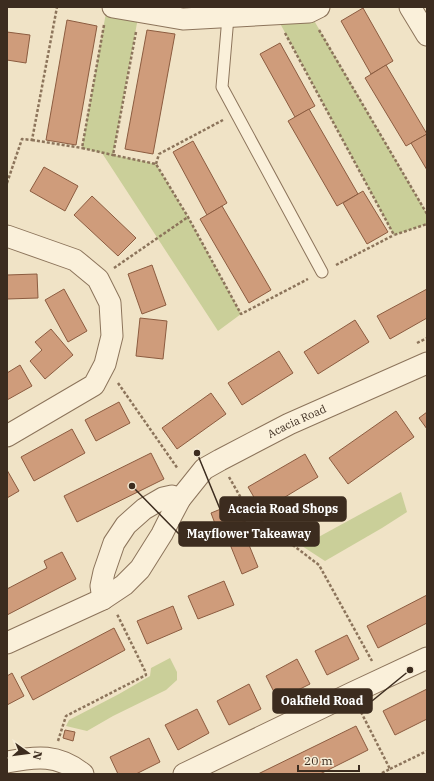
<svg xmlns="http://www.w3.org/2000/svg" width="434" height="781" font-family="'IBM Plex Serif',serif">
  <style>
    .green { fill: #cacf99 }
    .building { fill: #cf9c7b; stroke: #8c5c40 }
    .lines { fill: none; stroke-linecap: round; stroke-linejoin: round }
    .service-casing { stroke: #8c745b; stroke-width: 13 }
    .minor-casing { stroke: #8c745b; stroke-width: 23 }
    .path { stroke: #8c745b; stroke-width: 2.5; stroke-dasharray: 3 2; stroke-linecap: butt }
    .service { stroke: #faf0da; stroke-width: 11 }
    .minor { stroke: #faf0da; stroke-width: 21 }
    .labels { text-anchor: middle; stroke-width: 3.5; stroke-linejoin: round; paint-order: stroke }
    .street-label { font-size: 11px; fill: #3c2c1f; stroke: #f7edd6 }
    .leader { fill: none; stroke: #3c2c1f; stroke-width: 1.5 }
    .callout-dot { fill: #3c2c1f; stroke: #f7edd6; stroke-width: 1.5 }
    .callout { fill: #3c2c1f; stroke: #3c2c1f; stroke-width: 1.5 }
    .callout-label { font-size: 12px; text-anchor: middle; font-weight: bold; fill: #fff }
  </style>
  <rect width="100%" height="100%" fill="#f0e3c6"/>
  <g class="green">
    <path d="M107,7l32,5 -26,143 43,9 32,53 53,97 -23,17 -116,-178 -20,-5z"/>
    <path d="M309,12l118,202v10l-33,11 -119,-221z"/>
    <path d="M401,492l6,20 -25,16 -57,33 -23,-15z"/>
    <path d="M170,658l7,14v8l-11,10 -53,26 -26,15 -21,-5 3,-6 50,-26 31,-18 1,-8z"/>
  </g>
  <g class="building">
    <path d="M363,8l30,53 -22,13 -30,-53z"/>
    <path d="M67,20l30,6 -21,119 -30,-5z"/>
    <path d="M147,30l28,4 -22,120 -28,-5z"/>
    <path d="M7,32l23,3 -4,28 -19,-3z"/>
    <path d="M280,43l35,63 -20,11 -35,-63z"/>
    <path d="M386,65l41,69 -21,12 -41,-68z"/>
    <path d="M309,109l49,85 -21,12 -49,-85z"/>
    <path d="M427,134v36l-16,-27z"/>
    <path d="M193,141l34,62 -20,12 -34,-63z"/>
    <path d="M44,167l34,19 -13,25 -35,-20z"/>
    <path d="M363,191l25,41 -21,12 -24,-41z"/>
    <path d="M92,196l44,42 -18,18 -44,-41z"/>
    <path d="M222,206l49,84 -22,13 -49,-84z"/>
    <path d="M152,265l14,40 -24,9 -14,-40z"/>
    <path d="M37,274l1,24 -31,1v-24z"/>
    <path d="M64,289l23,42 -19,11 -23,-42z"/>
    <path d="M427,289v29l-37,21 -13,-23z"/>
    <path d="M140,318l27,3 -4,38 -27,-3z"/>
    <path d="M355,320l14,22 -51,32 -14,-22z"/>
    <path d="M51,329l22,26 -28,24 -15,-18 12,-11 -7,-8z"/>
    <path d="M279,351l14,22 -51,32 -14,-22z"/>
    <path d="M20,365l12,21 -25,14v-27z"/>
    <path d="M211,393l15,21 -49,35 -15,-21z"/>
    <path d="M119,402l11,21 -34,18 -11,-21z"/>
    <path d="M396,411l18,26 -66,47 -19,-26z"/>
    <path d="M427,412v17l-8,-11z"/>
    <path d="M72,429l13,24 -51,28 -13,-24z"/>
    <path d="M151,453l13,26 -87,43 -13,-26z"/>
    <path d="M305,454l13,23 -56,34 -14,-24z"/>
    <path d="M7,470l12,21 -12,7z"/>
    <path d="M238,502l8,19 -6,2 18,44 -16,7 -19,-47 -6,2 -6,-16z"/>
    <path d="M62,552l14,27 -69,36v-26l40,-21 -3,-7z"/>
    <path d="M224,581l10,24 -36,14 -10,-23z"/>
    <path d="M427,595v28l-49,25 -11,-22z"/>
    <path d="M173,606l9,23 -35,15 -10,-23z"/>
    <path d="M114,628l11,22 -92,50 -12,-23z"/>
    <path d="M347,635l12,24 -32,16 -12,-24z"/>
    <path d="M297,659l13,25 -32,16 -12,-24z"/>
    <path d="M12,673l12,23 -17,9v-29z"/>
    <path d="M249,684l12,25 -32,16 -12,-24z"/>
    <path d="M427,689v30l-32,16 -12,-24z"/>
    <path d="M197,709l12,24 -31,17 -13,-25z"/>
    <path d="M356,726l12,24 -48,24h-62z"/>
    <path d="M65,730l10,2 -2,9 -10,-3z"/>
    <path d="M149,738l11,24 -24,12h-18l-8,-17z"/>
  </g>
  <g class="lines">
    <defs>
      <path id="service" d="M228,17l-6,70 100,185"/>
      <g id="minor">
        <path d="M113,7l70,12 126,-7 10,-5"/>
        <path d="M410,7l17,28"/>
        <path d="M7,236l68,24 23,19 12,24 2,33 -7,28 -11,21 -87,51"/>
        <path d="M103,599l-2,-13 3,-14 10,-29 12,-18 18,-16 19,-11 9,-2 8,3"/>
        <path id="s1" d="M7,643l96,-44 21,-14 16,-16 22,-35 9,-18 9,-17 24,-30 16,-9 69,-36 138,-61"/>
        <path d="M7,762c30,-6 51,-8 76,12"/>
        <path d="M184,774l168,-81 75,-35"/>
      </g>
    </defs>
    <use href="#service" class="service-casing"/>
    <use href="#minor" class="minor-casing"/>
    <g class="path">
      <path d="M104,25l-22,123 31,7"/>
      <path d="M319,30l108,184"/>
      <path d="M136,32l-23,123 43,9 32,53 53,97 67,-35"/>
      <path d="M285,33l109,202 33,-11"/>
      <path d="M32,140l50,8"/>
      <path d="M156,164l3,-10 64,-34"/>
      <path d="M7,183l15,-44 10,1 25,-133"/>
      <path d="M336,265l58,-30"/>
      <path d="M114,268l74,-51"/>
      <path d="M417,343l10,-5"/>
      <path d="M118,383l60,86"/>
      <path d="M229,477l20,35 70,53 53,96"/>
      <path d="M361,712l29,57 -10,5"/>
      <path d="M58,741l8,-25 80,-41 -1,-4 -28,-57"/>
      <path d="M390,769l37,-18"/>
    </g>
    <use href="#service" class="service"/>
    <use href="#minor" class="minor"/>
  </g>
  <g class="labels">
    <g class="street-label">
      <text dy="4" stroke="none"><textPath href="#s1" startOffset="377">Acacia Road</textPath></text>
    </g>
  </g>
  <path class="leader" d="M197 453L220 509M132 486L179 534M410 670L372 701"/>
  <g class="callout-dot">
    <circle cx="197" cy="453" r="4"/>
    <circle cx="132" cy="486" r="4"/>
    <circle cx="410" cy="670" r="4"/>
  </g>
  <g class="callout">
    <rect x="220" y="497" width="126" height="24" rx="4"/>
    <rect x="179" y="522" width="140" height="24" rx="4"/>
    <rect x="273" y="689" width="99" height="24" rx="4"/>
  </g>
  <g class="callout-label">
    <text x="283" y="513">Acacia Road Shops</text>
    <text x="249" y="538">Mayflower Takeaway</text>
    <text x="322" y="705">Oakfield Road</text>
  </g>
  <rect width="434" height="781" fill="none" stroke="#3c2c1f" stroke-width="16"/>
  <g transform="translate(28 753) rotate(104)" stroke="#f7edd6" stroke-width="3" paint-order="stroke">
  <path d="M0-3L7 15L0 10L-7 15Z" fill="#3c2c1f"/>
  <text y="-6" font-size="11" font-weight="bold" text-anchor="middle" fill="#3c2c1f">N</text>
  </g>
  <path d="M298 765v6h61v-6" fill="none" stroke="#3c2c1f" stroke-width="2"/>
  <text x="304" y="765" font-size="12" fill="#3c2c1f" stroke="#f7edd6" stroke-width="3" paint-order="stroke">20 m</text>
</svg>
